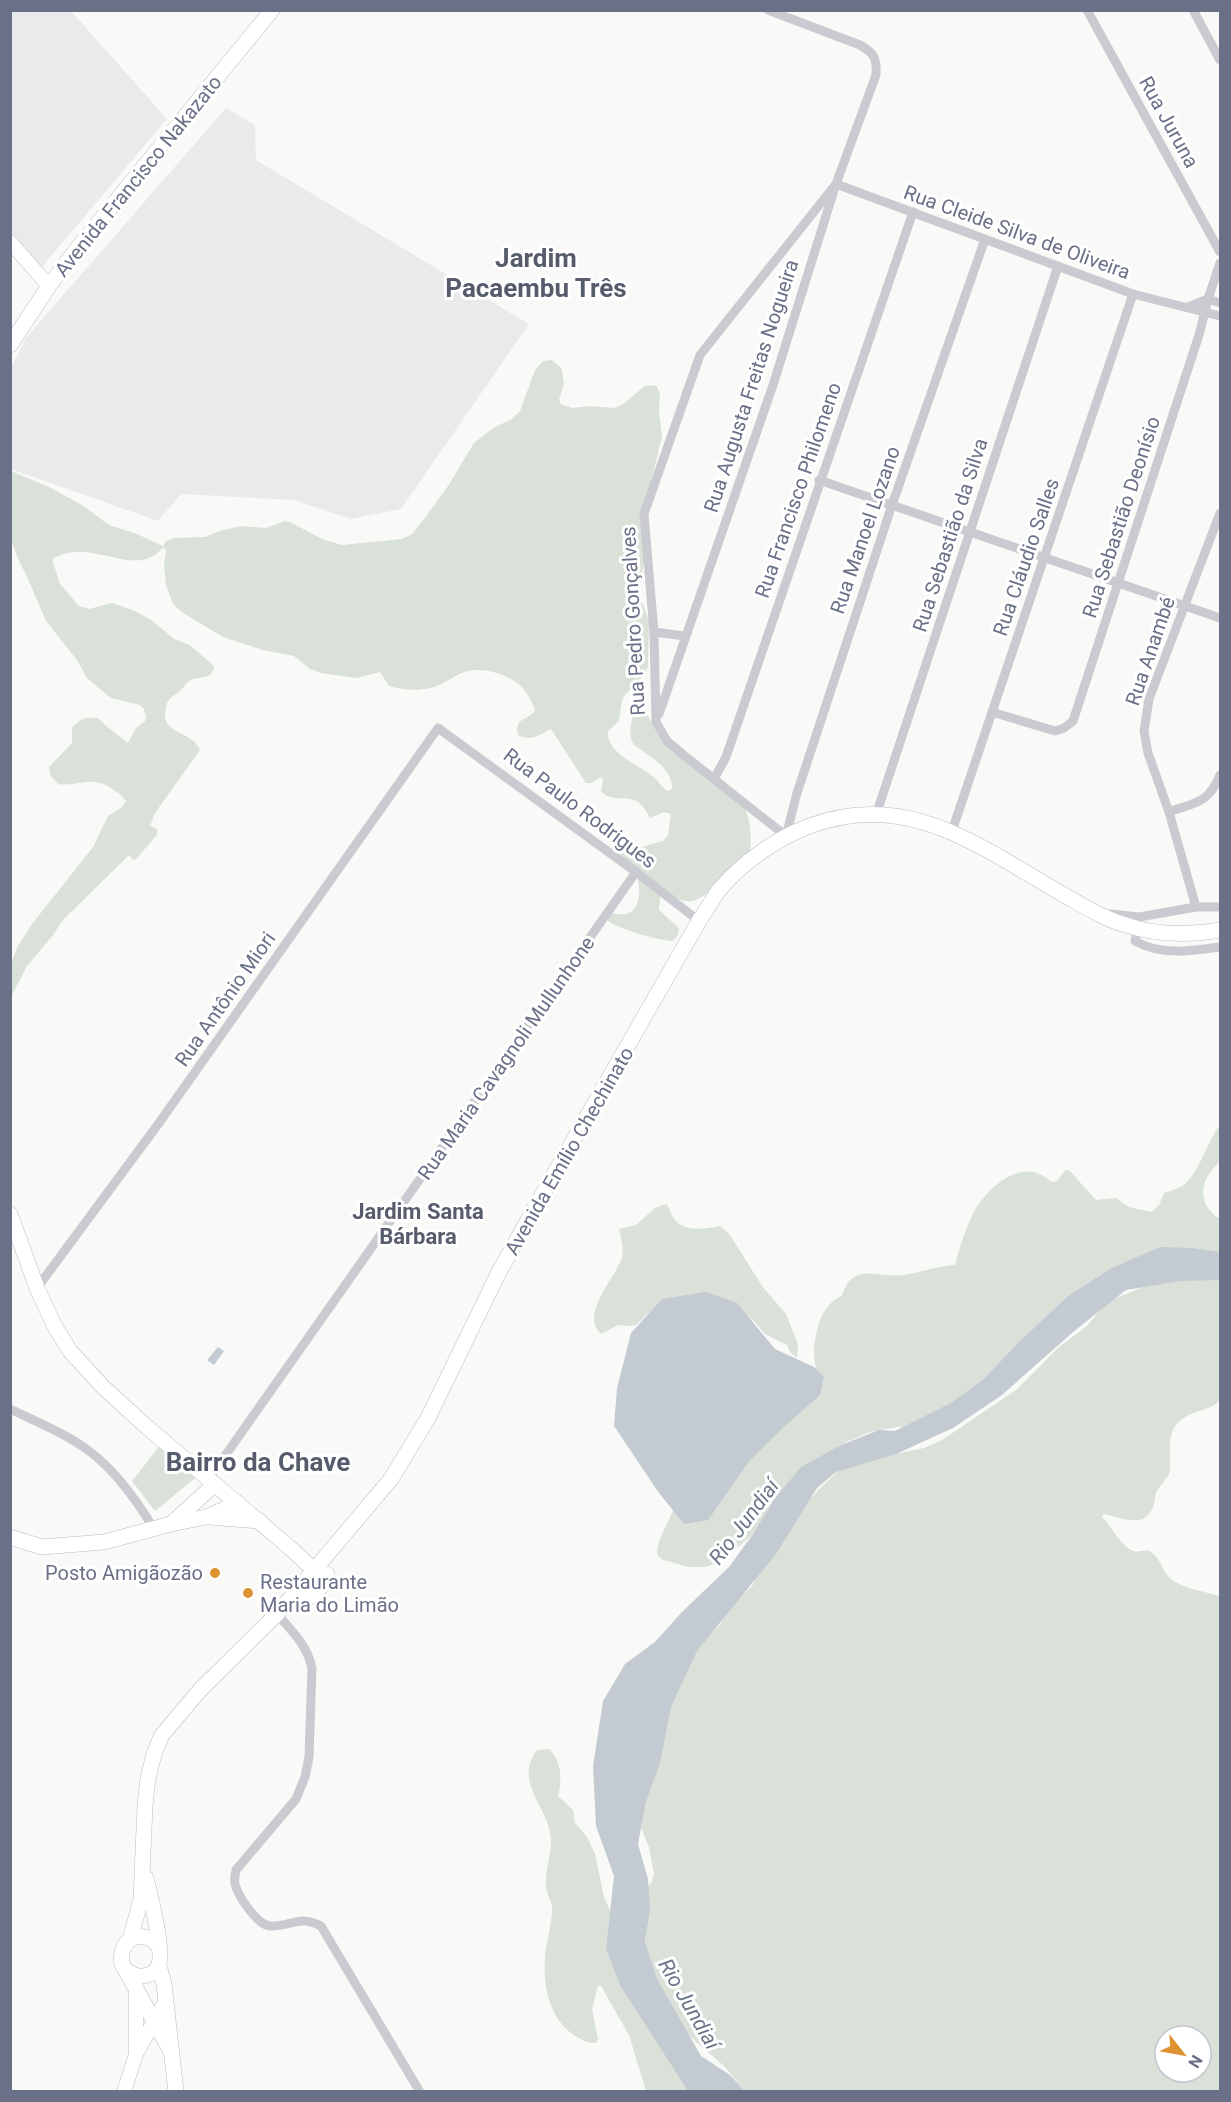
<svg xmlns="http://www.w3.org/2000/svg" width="1231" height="2102" font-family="Roboto,sans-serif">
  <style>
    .built { fill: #eaeaeb }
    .green { fill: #d9e1d9; fill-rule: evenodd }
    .water { fill: #c4cad1 }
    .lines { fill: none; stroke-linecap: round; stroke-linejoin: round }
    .secondary-casing { stroke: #bcbec4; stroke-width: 15 }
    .primary-casing { stroke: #bbbcc2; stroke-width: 16 }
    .street { stroke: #cacbd0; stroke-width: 9 }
    .secondary { stroke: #fff; stroke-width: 14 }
    .primary { stroke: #fff; stroke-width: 15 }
    .poi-dot { fill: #de9333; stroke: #fff; stroke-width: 2 }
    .labels { text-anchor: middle; stroke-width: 6; stroke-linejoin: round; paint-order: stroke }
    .street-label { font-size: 20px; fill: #6a7087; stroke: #fff }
    .poi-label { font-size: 20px; fill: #6a7087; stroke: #fff; text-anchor: end }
    .water-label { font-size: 21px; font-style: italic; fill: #6b7789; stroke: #fff }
    .quarter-label { font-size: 22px; font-weight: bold; fill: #575c6d; stroke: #fff }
    .district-label { font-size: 26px; font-weight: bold; fill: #575c6d; stroke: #fff }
  </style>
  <rect width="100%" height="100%" fill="#f9faf7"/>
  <g class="built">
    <path d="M10,11h61l96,108 -127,150 -29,-34z"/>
    <path d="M226,108l29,17 1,35 273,164 -128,185 -50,10 -57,-19 -113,-6 -23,27 -147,-52v-101l15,-30z"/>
  </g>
  <g class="green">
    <path d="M552,360l10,9 2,15 -5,16 2,4 11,4 18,-2 25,2 8,-4 22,-18 11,-1 4,8 -1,19 3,24 -15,63 -2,58 -5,28 2,16 7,20 -1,46 -4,8 -20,21 -3,9 -2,16 -11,10c-2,21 28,33 42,43 7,4 10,12 17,17l5,-2c1,-21 -23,-33 -38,-44 -8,-12 -1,-28 2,-40l3,-3 4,1c7,19 15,34 29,48 6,6 16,10 23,15 40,24 60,36 55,87 -15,14 -39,44 -58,48 -11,2 -21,-8 -32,-5l-1,14 20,18 -1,7 -5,6c-14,0 -54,-12 -65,-20l-1,-5 3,-3c4,0 11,2 15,1 16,-2 16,-26 12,-37 -4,-11 -14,-19 -22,-27v-4l19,3 29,-8 5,-6 3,-21 -7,-2 -14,6c-3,-5 -7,-13 -12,-16 -11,-8 -25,2 -37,-11l2,-11 -2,-3 -10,6h-5l-35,-54c-12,6 -20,13 -33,6l-1,-6 2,-7 13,-8 3,-4c-4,-9 -7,-17 -14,-24 -13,-12 -40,-20 -57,-14 -11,4 -22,14 -34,16 -13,3 -28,2 -41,-2l-9,-14 -23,6 -36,-5 -11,-4 -16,-13 -31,-6 -40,-13 -40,-24 -10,-9 -7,-19 -2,-20 2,-14 -2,-4c-4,3 -7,7 -11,9 -26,16 -66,-18 -101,3l8,25 19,22 10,3 23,-6 23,8 18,10 21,18 16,6 24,21c-1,15 -15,9 -25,15 -3,2 -6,7 -9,10 -3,3 -9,5 -11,9 -2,2 -3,6 -3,8 -7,27 26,22 34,42l-45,63 -5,13 7,3v6l-21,24 -3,1 -4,-5 -66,65 -10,15 -26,31 -16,31v-34l7,-17 14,-22 61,-77 15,-31 13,-8 5,-7c-4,-6 -9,-9 -15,-13 -21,-13 -32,-1 -53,-4l-8,-9 -1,-8 23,-24v-15c7,-9 14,-12 26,-10l7,7 23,18 8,-15 9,-7 1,-4 -2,-8 -4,-4 -29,-7 -24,-20 -10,-18 -31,-39 -18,-42 -9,-18 -8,-21v-69l38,16 33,18 27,20 28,9 26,12 3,-5 9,-3 30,-1 15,-6 21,-5 25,2 19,-7 7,2 30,16 20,6 60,-6 10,-5 12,-15 24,-33 26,-43 19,-15 19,-9 8,-8 15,-41 8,-9z"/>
    <path d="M1220,1125v37c-21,17 -24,42 0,57v36l-42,-2 -250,173 -31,1 -27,5 -24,10 -18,11 -26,22 -52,62 -31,25 -13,5h-17l-26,-7 -5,-4 -1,-5 2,-10 15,-33 146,-123c-2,-10 -6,-22 -6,-33 1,-20 7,-48 28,-56 11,-36 36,-17 62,-21 18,-3 33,-9 51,-10 5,-18 10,-36 19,-53 10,-20 38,-47 63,-39 6,2 11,7 16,9l5,-2 7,-10h4l27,30 20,-2 13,9 22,5 8,-7 5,-12c6,-2 13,-4 18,-7 17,-11 25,-45 38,-61z"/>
    <path d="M666,1204c4,4 4,8 7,13 9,16 32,12 47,9l10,9 32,51 24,28 12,30 -1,14 -7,-6 -3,-7 -22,-11 -11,-13 -16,-12 -74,-7 -11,7 -17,16 -6,1 -12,-1 -17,9c-22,-20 15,-56 21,-77 2,-9 -1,-19 -3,-28l17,-4 19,-17z"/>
    <path d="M1220,1274v126c-10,13 -35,9 -46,28 -7,13 -3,28 -4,42 -1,9 -11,15 -14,23 -2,5 -1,10 -3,14 -8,22 -32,11 -49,7l-2,3c10,10 19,29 31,34 6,2 12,-3 18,1 8,5 11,16 16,23 10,13 37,16 52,21l1,4v491h-475l-21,-25 -44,-38 -21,-31 -14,-50 2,-23 -6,-28 11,-15 2,-7 -5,-27 -8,-19 20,-122 39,-63 20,-18 8,-16 24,-23 13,-24 40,-57 14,-16 19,-18 17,-9 69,-14 18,-8 74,-50 43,-43 28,-21 18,-22 11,-6 32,-13zM1165,2036h36v36h-36z"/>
    <path d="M162,1443l33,35 -40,33 -23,-30z"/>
    <path d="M549,1749c13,12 13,30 9,47l15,14 2,13 12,14 8,17 9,43 10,23 90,171h-58l-17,-56 -28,-49h-3l-6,23 6,30 -2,4c-9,1 -17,-5 -25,-10 -22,-17 -28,-48 -26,-75 1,-17 7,-33 7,-50 0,-8 -6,-14 -6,-22 -1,-15 5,-30 5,-45 0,-33 -39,-57 -14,-91z"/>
  </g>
  <g class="water">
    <path d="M1160,1247l31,1 29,4v28l-40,1 -54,9 -53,42 -71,63 -49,33 -57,26 -60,18 -19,16 -41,66 -79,97 -26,56 -11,56 -14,38 -8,43 10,35 2,29 -5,34 12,37 44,77 29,19 15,16h-57l-68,-106 -14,-36 8,-73 -18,-50 -3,-60 10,-65 22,-37 30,-22 27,-30 47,-45 24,-33 23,-37 25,-30 40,-22 38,-15 16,1 56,-28 33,-24 33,-35 50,-47 43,-28z"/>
    <path d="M706,1292l31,11 38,46 39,18 10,10 -4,18 -34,30 -36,35 -42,60 -24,4 -25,-31 -45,-67 3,-38 14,-55 31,-34z"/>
    <path d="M218,1347l6,4 -10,14 -7,-5z"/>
  </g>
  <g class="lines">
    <defs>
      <g id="secondary">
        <path d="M10,242l39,44"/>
        <path d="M136,2052v-61"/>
        <path d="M124,2092l12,-38 29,-52"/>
      </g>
      <g id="primary">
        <path d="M10,345l39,-59 27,-36 196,-240"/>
        <path d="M10,1214l27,74 17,37 16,26 33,36 45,41 141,119 25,23 9,14"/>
        <path d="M209,1517l51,4"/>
        <path d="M171,1524l44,-40"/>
        <path d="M10,1537l32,10 62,-5 67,-18 35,-7 32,-14"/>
        <path d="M284,1606c20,-4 36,-10 43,-32"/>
        <path d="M130,1940l11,-41 4,-93 3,-28 7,-27 7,-16 38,-45 77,-76 114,-135 37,-61 70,-144 39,-70 162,-283c7,-10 13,-21 20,-31 23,-27 55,-50 88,-63 101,-39 174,21 257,68 20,11 40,24 62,30 30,10 64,10 94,5"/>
        <path d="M159,1947c-16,-21 -42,-8 -37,17l50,89"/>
        <path d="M159,1966l5,18 12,108"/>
        <path d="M126,1970c7,5 13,8 21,5 5,-1 9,-4 11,-8 7,-13 -8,-74 -12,-89"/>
      </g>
    </defs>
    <use href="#secondary" class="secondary-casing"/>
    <use href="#primary" class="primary-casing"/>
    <g class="street">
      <path d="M1087,10l133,242"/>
      <path d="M1193,10l27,50"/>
      <path d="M985,239l-93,266 -95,288 -11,43 -100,-79 -19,-16 -11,-19 -2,-90 -10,-118 56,-159 136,-171 297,110 87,22"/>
      <path d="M1188,307l20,-8 12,4"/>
      <path d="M819,480l401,138"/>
      <path d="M654,632l31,4"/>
      <path d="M992,712l63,19 9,-3 9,-7 126,-386 9,-36 12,-36"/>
      <path d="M659,714l114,-329 63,-201 40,-109c1,-17 -2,-22 -16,-30l-92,-35"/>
      <path d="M714,779l12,-22 187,-545"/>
      <path d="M1169,812c27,-10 39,-8 51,-37"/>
      <path d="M876,815l182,-549"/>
      <path d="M952,831l181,-537"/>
      <path d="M1196,907l-27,-95 -21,-59 -4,-22 5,-32 71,-186"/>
      <path d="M1110,914l29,3 57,-10h24"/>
      <path d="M1138,928l-3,13c25,15 58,10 85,6"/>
      <path d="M37,1288l122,-165 279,-395 198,144 63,49"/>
      <path d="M10,1409c27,13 55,24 79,42 26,19 48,50 65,78"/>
      <path d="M208,1480l428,-608"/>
      <path d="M277,1614c15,17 30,31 35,54l-3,89 -4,20 -9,22 -60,71c-1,5 -2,9 -1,14 3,12 22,41 35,42 21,1 29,-12 51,0l99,166"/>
    </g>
    <use href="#secondary" class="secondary"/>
    <use href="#primary" class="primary"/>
  </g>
  <g class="poi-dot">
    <circle cx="215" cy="1573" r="6"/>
    <circle cx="248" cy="1593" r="6"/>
  </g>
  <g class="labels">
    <g class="street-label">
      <text transform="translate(1169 122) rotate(61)" y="7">Rua Juruna</text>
      <text transform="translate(138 176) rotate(-51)" y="7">Avenida Francisco Nakazato</text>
      <text transform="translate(1017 232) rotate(20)" y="7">Rua Cleide Silva de Oliveira</text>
      <text transform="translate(751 386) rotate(-72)" y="7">Rua Augusta Freitas Nogueira</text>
      <text transform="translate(798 490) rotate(-71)" y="7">Rua Francisco Philomeno</text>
      <text transform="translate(1121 517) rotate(-72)" y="7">Rua Sebastião Deonísio</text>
      <text transform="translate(865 530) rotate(-71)" y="7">Rua Manoel Lozano</text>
      <text transform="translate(950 535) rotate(-72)" y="7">Rua Sebastião da Silva</text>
      <text transform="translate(1026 557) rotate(-71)" y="7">Rua Cláudio Salles</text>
      <text transform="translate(633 621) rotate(-93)" y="7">Rua Pedro Gonçalves</text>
      <text transform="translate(1150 651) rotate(-71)" y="7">Rua Anambé</text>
      <text transform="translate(580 808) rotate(37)" y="7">Rua Paulo Rodrigues</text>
      <text transform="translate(225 999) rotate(-55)" y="7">Rua Antônio Miori</text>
      <text transform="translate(506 1058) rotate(-55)" y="7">Rua Maria Cavagnoli Mullunhone</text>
      <text transform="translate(569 1151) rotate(-60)" y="7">Avenida Emílio Chechinato</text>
    </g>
    <g class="poi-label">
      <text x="203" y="1580">Posto Amigãozão</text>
      <text x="260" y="1589" text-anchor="start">Restaurante<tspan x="260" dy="23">Maria do Limão</tspan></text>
    </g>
    <g class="water-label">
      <text transform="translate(744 1522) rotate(-53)" y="7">Rio Jundiaí</text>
      <text transform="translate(689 2004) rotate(60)" y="7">Rio Jundiaí</text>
    </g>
    <g class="quarter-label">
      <text x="418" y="1219">Jardim Santa<tspan x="418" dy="25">Bárbara</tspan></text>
    </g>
    <g class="district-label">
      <text x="536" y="267">Jardim<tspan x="536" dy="30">Pacaembu Três</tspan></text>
      <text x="258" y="1471">Bairro da Chave</text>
    </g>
  </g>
  <rect width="1231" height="2102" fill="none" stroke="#6a7087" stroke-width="24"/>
  <g transform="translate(1183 2054) rotate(121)"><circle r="28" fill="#ffffff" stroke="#c3c6cf" stroke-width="1.5"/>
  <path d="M0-4.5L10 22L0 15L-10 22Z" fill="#de9333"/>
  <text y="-9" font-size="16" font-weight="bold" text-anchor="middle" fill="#6a7087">N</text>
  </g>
</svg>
